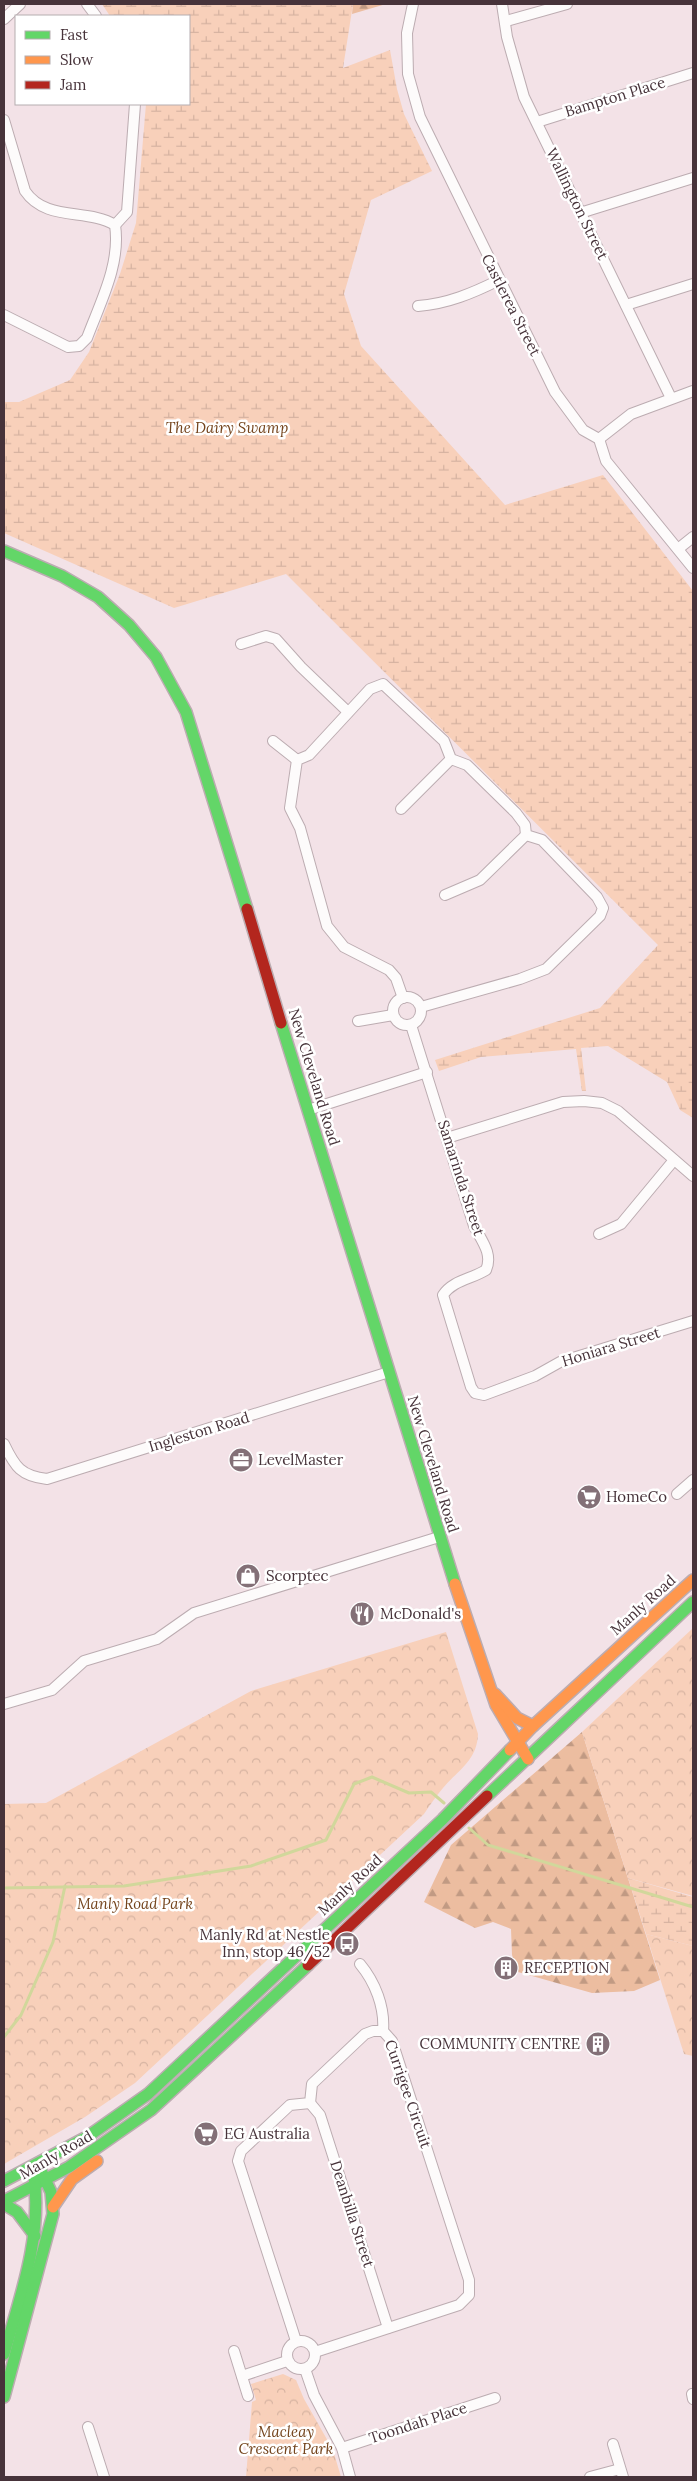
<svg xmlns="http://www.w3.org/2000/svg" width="697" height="2481" font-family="Lora,serif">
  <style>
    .forest { fill: url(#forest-firs) }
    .wetland { fill: url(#wetland-marsh) }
    .park { fill: url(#park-crowns) }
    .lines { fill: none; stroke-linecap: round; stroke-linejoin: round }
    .stream { stroke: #d1d79b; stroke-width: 3 }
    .street-casing { stroke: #bcacb1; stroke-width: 12 }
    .fast-casing { stroke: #bcacb1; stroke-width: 14 }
    .slow-casing { stroke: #bcacb1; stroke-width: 14 }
    .jam-casing { stroke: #bcacb1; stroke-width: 14 }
    .street { stroke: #fdfbfb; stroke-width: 10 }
    .fast { stroke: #63d668; stroke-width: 11 }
    .slow { stroke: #ff974d; stroke-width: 11 }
    .jam { stroke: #b3261e; stroke-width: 11 }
    .labels { text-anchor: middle; stroke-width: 5; stroke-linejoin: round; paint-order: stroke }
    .street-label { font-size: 15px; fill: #47333a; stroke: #fff }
    .park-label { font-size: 15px; font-style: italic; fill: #74441c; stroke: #fff }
    .poi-label { font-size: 15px; fill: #47333a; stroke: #fff; text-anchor: start }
  </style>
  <defs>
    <pattern id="forest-firs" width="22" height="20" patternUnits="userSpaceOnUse" patternTransform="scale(1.25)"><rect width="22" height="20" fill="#ecbda0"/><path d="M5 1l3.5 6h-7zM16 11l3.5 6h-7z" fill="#c19a83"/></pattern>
    <pattern id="wetland-marsh" width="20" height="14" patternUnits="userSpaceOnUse" patternTransform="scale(1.25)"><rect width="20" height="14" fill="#f8d0ba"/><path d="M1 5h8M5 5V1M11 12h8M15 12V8" fill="none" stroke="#d6b3a1"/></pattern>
    <pattern id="park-crowns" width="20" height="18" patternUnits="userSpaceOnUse" patternTransform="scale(1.25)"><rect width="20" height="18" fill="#f8d0ba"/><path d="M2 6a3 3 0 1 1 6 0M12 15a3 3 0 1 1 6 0" fill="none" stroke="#d6b3a1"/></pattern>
  </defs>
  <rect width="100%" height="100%" fill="#f3e2e7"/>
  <g class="forest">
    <path d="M353,4h33l-34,10z"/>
    <path d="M582,1732l78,248 -26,11 -42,2 -74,-21 -6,-17 -1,-26 -18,-7 -18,6 -51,-26 27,-57z"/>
  </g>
  <g class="wetland">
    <path d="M102,4h251l-10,64 47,-18 7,39 7,25 28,57 -61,29 -27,94 17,52 144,159 98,-30 90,116v527l-13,-8 -13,-28 -59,-36 -27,2 5,43h-4l-6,-42 -95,8 -42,14 -4,-11 165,-52 58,-63 -372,-371 -112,34 -170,-75v-131h15l51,-22 19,-28 31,-78 16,-51 10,-119h43v-88h-79z"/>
    <path d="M628,1878l65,19v49l-47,-12z"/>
  </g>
  <g class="park">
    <path d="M693,1628v268l-65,-18 -46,-146z"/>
    <path d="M446,1632l32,102c-1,27 -20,36 -35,54 -7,8 -13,17 -19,26l-289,269 -50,34 -81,47v-360l42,-1 205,-112z"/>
    <path d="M646,1934l47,12v110l-9,-2z"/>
    <path d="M283,2374l13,6 8,19 29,51 8,27h-95l6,-75 4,-2 -5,-16z"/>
  </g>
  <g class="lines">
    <g class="stream">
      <path d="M469,1828l19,17 205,62"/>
      <path d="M4,1888l120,-2 127,-20 75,-26 28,-56 18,-7 37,16 22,-1 13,11"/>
      <path d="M4,2037l17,-22 32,-73 12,-56"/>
    </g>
    <defs>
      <g id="street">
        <path d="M87,4l9,12"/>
        <path d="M413,4l-6,29 1,41 12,43 135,275 28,38 16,9 7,22 87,107"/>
        <path d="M502,4l5,33 17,60 147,301"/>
        <path d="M4,19l16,-15"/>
        <path d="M506,21l61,-17"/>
        <path d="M4,120l21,71c21,31 62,17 90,34 6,39 -15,78 -28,113l-8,8 -11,1 -64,-32"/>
        <path d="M537,122l156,-49"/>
        <path d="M580,213l113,-35"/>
        <path d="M115,225l12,-13 8,-108"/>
        <path d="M626,305l67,-21"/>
        <path d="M418,306c29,-2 55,-13 81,-26"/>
        <path d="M599,439l32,-25 62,-23"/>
        <path d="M678,549l15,-12"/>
        <path d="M241,644l25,-8 10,3 25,28 47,45"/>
        <path d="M273,741l24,19"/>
        <path d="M401,809l50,-50"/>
        <path d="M445,895l35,-15 46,-45"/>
        <circle cx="407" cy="1011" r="14"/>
        <path d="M403,998l-7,-20 -7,-8 -45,-23 -17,-21 -27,-98 -10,-20 7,-48 12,-5 61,-66 13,-5 61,57 7,18 16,6 49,48 9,12 1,10 16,5 55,57 6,11 -3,8 -54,53 -26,10 -99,28"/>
        <path d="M358,1021l35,-6"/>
        <path d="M411,1025l63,201c8,15 19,28 12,44 -14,9 -33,10 -43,25l28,92 4,6 9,2 51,-19 25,-14 133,-41"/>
        <path d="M308,1110l119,-38"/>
        <path d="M447,1138l116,-36 21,-1 18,2 16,8 75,65"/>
        <path d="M599,1234l22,-10 53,-64"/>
        <path d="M4,1444c11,23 17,32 43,35l342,-107"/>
        <path d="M677,1494l16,-14"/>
        <path d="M4,1704l48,-14 32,-29 73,-22 37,-26 245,-76"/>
        <path d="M360,1964c15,18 25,43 23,67"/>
        <path d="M310,2103l10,12 68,213"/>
        <circle cx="301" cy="2355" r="14"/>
        <path d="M296,2341l-58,-180 3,-10 49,-46 20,-2 2,-19 53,-50 8,-3h10l9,10 77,239v15l-10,10 -144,47"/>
        <path d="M234,2351l14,45"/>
        <path d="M305,2369l9,26 28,53 8,29"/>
        <path d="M242,2376l45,-15"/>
        <path d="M692,2394l1,5"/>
        <path d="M88,2427l16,50"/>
        <path d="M613,2444l10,33"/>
        <path d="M342,2448l153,-50"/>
        <path d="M590,2477l30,-8"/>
      </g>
      <g id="fast">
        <path d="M4,551l58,25 36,21 31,28 27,32 30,55 61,197"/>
        <path d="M281,1023l174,561"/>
        <path d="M487,1796l206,-194"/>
        <path d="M4,2181l83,-44 61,-43 295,-275 67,-69"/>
        <path d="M4,2201l65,-34 82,-57 157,-145"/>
        <path d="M4,2204l13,8 18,24"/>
        <path d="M4,2354c17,-60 38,-116 30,-179"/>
        <path d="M4,2397l49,-183 -2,-22 -13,-28"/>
      </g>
      <g id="slow">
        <path d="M455,1584l41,121 32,54"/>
        <path d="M495,1694l22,24 16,8"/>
        <path d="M510,1750l23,-24 160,-146"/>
        <path d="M53,2207l19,-28 25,-18"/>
      </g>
      <g id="jam">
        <path d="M247,909l34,114"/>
        <path d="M308,1965l179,-169"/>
      </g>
    </defs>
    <use href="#street" class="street-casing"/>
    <use href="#fast" class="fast-casing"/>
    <use href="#slow" class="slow-casing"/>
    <use href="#jam" class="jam-casing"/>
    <use href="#street" class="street"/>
    <use href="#fast" class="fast"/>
    <use href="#slow" class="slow"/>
    <use href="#jam" class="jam"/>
  </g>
  <defs>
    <symbol id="office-disc" viewBox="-11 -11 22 22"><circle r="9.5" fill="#837077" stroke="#fff"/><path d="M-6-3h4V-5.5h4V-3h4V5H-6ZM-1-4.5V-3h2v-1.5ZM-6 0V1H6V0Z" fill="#fff"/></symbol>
    <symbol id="supermarket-disc" viewBox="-11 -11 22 22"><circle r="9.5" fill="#837077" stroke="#fff"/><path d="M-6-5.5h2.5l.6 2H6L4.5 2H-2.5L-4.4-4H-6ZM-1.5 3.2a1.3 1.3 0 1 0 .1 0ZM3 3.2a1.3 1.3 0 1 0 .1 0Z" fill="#fff"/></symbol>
    <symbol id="shop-disc" viewBox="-11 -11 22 22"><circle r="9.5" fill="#837077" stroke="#fff"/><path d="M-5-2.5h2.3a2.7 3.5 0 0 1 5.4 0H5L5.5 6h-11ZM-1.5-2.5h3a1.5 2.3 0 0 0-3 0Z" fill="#fff"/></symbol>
    <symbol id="restaurant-disc" viewBox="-11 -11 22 22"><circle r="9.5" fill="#837077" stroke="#fff"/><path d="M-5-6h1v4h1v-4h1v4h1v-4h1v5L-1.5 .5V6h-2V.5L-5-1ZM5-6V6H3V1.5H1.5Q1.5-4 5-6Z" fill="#fff"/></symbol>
    <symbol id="bus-disc" viewBox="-11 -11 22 22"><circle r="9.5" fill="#837077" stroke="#fff"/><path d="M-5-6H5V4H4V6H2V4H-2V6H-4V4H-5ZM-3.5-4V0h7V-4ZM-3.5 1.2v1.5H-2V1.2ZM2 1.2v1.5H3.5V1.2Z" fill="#fff"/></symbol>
    <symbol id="building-disc" viewBox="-11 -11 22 22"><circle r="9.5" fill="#837077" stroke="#fff"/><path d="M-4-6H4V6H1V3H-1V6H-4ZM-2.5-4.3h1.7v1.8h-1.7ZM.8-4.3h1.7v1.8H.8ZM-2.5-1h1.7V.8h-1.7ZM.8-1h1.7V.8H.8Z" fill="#fff"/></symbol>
  </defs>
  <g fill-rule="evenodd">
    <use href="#office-disc" x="227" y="1446" width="28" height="28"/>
    <use href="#supermarket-disc" x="575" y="1483" width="28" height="28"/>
    <use href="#shop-disc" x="234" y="1562" width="28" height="28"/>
    <use href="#restaurant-disc" x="348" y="1600" width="28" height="28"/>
    <use href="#bus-disc" x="333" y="1930" width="28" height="28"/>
    <use href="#building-disc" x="492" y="1954" width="28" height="28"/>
    <use href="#building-disc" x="584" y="2030" width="28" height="28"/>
    <use href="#supermarket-disc" x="192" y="2120" width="28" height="28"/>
  </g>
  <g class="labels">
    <g class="street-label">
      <text transform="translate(615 97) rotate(-17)" y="5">Bampton Place</text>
      <text transform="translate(577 204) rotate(64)" y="5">Wallington Street</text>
      <text transform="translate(511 305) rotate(63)" y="5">Castlerea Street</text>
      <text transform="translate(314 1077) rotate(73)" y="5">New Cleveland Road</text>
      <text transform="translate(461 1178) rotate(72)" y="5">Samarinda Street</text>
      <text transform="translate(611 1347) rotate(-17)" y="5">Honiara Street</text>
      <text transform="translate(199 1432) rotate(-17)" y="5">Ingleston Road</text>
      <text transform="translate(433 1464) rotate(73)" y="5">New Cleveland Road</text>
      <text transform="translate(643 1605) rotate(-42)" y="5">Manly Road</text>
      <text transform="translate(350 1885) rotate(-43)" y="5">Manly Road</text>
      <text transform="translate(408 2094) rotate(71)" y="5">Currigee Circuit</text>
      <text transform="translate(56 2155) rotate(-30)" y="5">Manly Road</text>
      <text transform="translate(352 2214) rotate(72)" y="5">Deanbilla Street</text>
      <text transform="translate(418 2423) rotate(-18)" y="5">Toondah Place</text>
    </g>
    <g class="park-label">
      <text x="227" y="433">The Dairy Swamp</text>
      <text x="135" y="1909">Manly Road Park</text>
      <text x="286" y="2437">Macleay<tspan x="286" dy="17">Crescent Park</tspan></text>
    </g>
    <g class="poi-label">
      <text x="258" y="1465">LevelMaster</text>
      <text x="606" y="1502">HomeCo</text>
      <text x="266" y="1581">Scorptec</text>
      <text x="380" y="1619">McDonald's</text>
      <text x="330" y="1940" text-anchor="end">Manly Rd at Nestle<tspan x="330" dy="17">Inn, stop 46/52</tspan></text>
      <text x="524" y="1973">RECEPTION</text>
      <text x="580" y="2049" text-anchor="end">COMMUNITY CENTRE</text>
      <text x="224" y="2139">EG Australia</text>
    </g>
  </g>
  <rect width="697" height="2481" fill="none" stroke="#47333a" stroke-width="10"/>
  <rect x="15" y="15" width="175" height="90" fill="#ffffff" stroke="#b5adb0"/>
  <rect x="25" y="31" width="25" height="8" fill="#63d668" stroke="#b5adb0"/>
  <text x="60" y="40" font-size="15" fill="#47333a">Fast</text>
  <rect x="25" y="56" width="25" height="8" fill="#ff974d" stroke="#b5adb0"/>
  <text x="60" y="65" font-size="15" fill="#47333a">Slow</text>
  <rect x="25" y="81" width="25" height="8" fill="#b3261e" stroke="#b5adb0"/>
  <text x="60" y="90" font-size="15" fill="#47333a">Jam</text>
</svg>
